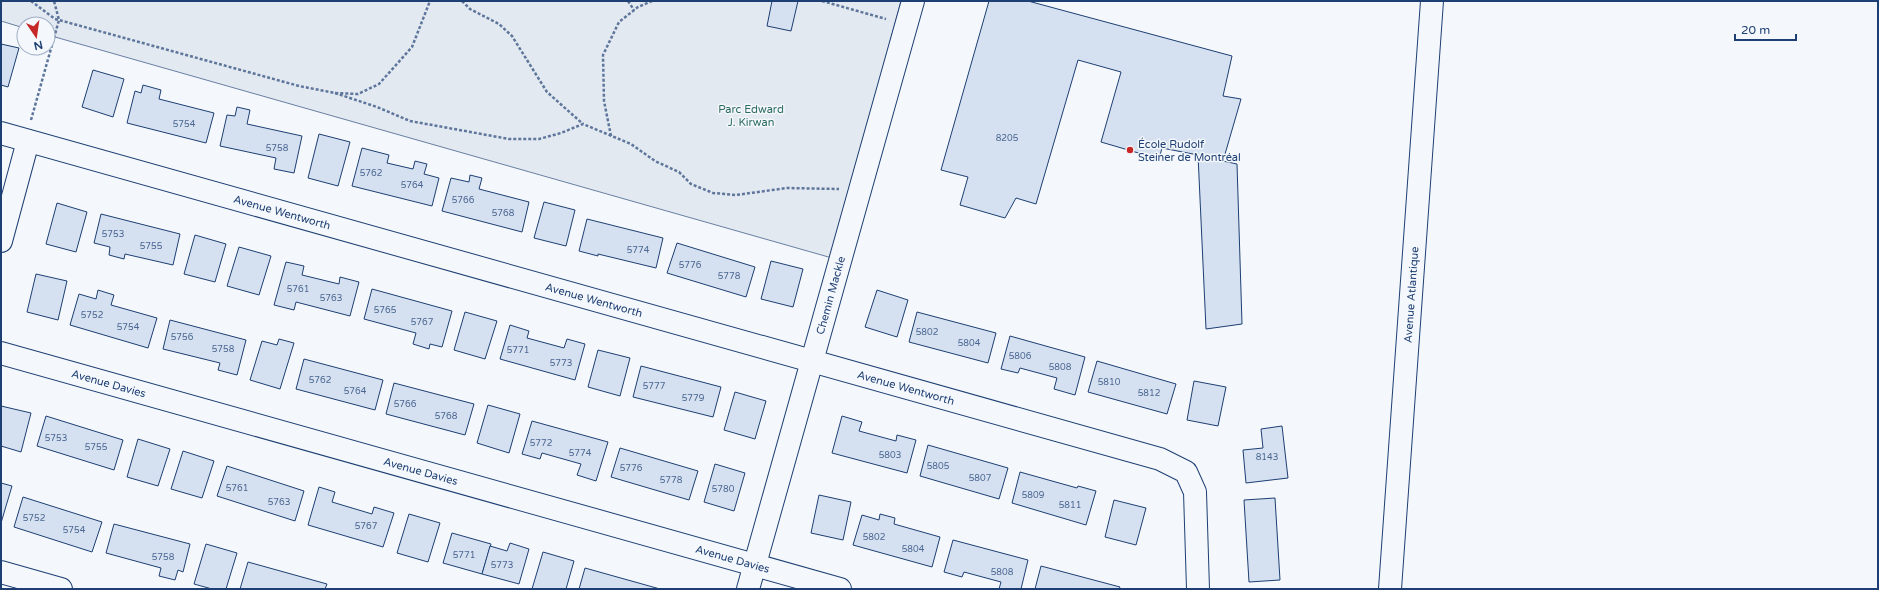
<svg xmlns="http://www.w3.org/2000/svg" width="1879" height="590" font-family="'Varela Round',sans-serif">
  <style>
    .green { fill: #e3e9f0; stroke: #687fa3 }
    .building { fill: #d5e0f0; stroke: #1d3f73 }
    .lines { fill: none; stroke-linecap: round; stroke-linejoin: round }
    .minor-casing { stroke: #1d3f73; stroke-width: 24 }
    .path { stroke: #5e769c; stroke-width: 2.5; stroke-dasharray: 3 2; stroke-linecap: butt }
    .minor { stroke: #f4f7fb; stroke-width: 22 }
    .poi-dot { fill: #c62828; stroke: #f4f7fb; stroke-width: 1.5 }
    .labels { text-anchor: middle; stroke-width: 3; stroke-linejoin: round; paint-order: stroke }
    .number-label { font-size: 9px; fill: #4b6792 }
    .park-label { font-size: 11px; fill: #2c6c60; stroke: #f4f7fb }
    .poi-label { font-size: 11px; fill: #1d3f73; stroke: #f4f7fb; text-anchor: start }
    .street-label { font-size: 11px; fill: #1d3f73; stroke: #f4f7fb }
  </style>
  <rect width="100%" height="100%" fill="#f4f7fb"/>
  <path class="green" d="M1,1h900l-69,257 -784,-223v-11h-24v4l-23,-7z"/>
  <g class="building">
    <path d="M772,1h26l-7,30 -24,-5z"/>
    <path d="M989,1h39l204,55 -9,40 18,3 -18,62 14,3 5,160 -36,5 -8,-174 -36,-7 -3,11 -58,-17 20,-70 -43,-12 -42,144 -20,-6 -11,20 -45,-13 8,-28 -27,-7z"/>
    <path d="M1,44l18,4 -11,39 -7,-2z"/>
    <path d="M93,70l31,9 -11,38 -31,-10z"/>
    <path d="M143,85l18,5 -2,9 55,14 -8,30 -79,-20 8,-32 6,2z"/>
    <path d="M237,107l13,3 -3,14 55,12 -8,37 -20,-4 2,-11 -56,-12 7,-31 8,1z"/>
    <path d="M319,134l31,8 -12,44 -30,-8z"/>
    <path d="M362,148l27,7 -2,8 26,6 2,-8 12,3 -3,10 15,4 -7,28 -80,-20z"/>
    <path d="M470,175l12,3 -3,11 50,13 -7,30 -80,-21 9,-33 18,4z"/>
    <path d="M544,202l31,8 -9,36 -32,-8z"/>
    <path d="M57,203l30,9 -11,40 -30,-8z"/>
    <path d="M101,214l79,20 -7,31 -48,-11 -1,5 -15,-4 1,-8 -16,-4z"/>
    <path d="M587,219l76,19 -7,30 -58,-14v2l-19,-5z"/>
    <path d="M195,235l31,9 -11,38 -31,-8z"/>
    <path d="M677,243l78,24 -9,30 -79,-24z"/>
    <path d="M239,247l32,9 -12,39 -32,-9z"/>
    <path d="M771,261l32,8 -10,38 -32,-8z"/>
    <path d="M286,262l18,4 -2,9 37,9 1,-7 19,5 -9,34 -54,-14 -2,8 -20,-5z"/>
    <path d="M36,274l31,7 -9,39 -31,-8z"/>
    <path d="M372,289l80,22 -10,36 -12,-3 -1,5 -16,-5 3,-11 -52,-14z"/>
    <path d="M98,290l16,5 -3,10 46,13 -9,30 -78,-23 9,-31 17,5z"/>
    <path d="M877,290l31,10 -11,37 -32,-10z"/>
    <path d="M465,312l32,9 -12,38 -31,-9z"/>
    <path d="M917,312l79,21 -8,30 -79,-21z"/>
    <path d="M170,320l76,20 -9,35 -19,-5 2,-7 -57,-14z"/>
    <path d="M510,325l19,6 -2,7 37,10 3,-9 18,5 -10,36 -75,-21z"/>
    <path d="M1010,336l75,21 -10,38 -21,-6 3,-11 -37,-10 -2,5 -17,-4z"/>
    <path d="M279,339l15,4 -14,46 -30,-9 12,-39 15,4z"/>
    <path d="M598,350l32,8 -10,38 -32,-9z"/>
    <path d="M304,359l79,21 -8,30 -79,-21z"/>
    <path d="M1097,361l79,23 -9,30 -79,-22z"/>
    <path d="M641,366l80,21 -8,30 -80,-20z"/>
    <path d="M1194,381l32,6 -8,39 -31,-6z"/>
    <path d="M394,383l80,21 -9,31 -79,-21z"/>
    <path d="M735,392l31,9 -11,38 -31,-9z"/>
    <path d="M488,405l32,9 -11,39 -32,-10z"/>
    <path d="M1,406l30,7 -10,39 -20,-6z"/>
    <path d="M46,416l77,24 -9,30 -77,-24z"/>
    <path d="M842,416l20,6 -3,9 37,10 1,-6 19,5 -9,33 -75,-20z"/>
    <path d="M532,421l76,21 -12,39 -19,-6 4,-11 -39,-11 -2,6 -18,-5z"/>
    <path d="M1282,426l6,52 -42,5 -3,-33 20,-2 -2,-19z"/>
    <path d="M138,439l32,10 -12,37 -31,-9z"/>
    <path d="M928,445l80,23 -9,31 -79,-23z"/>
    <path d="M620,448l78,23 -9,29 -78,-23z"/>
    <path d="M183,451l31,10 -12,37 -31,-9z"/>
    <path d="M715,464l30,9 -11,38 -30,-9z"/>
    <path d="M227,466l77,25 -9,30 -78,-25z"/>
    <path d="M1020,472l57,16 1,-2 18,5 -10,34 -74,-22z"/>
    <path d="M1,483l11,3 -11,37z"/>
    <path d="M319,487l16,5 -3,10 40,12 2,-7 20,6 -11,34 -75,-22z"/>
    <path d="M819,495l32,7 -8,38 -32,-7z"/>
    <path d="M23,497l79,25 -10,30 -78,-25z"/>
    <path d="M1275,498l5,82 -31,2 -5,-82z"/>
    <path d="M1114,500l32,8 -10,37 -31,-8z"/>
    <path d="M409,514l31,9 -12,39 -31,-9z"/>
    <path d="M880,514l15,4 -1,6 46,13 -8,30 -79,-22 9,-30 17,5z"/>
    <path d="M114,524l76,20 -7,28 -5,-2 -3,10 -16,-4 2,-8 -55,-15z"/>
    <path d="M452,533l39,11 -9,30 -39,-11z"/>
    <path d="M953,540l75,20 -7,29h-22l2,-7 -37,-10 -2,5 -18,-5z"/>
    <path d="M510,543l19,6 -10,35 -37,-10 8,-28 17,5z"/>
    <path d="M206,544l31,9 -11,36h-14l-18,-5z"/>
    <path d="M543,552l31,9 -8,28h-34z"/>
    <path d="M248,562l79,22 -2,5h-85z"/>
    <path d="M1041,566l79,21 -1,2h-84z"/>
    <path d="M585,568l75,21h-81z"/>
  </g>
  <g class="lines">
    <defs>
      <g id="minor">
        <path id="s1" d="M1,133l1159,326 26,13 9,20 3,97"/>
        <path d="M1,241l27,-100"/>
        <path id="s2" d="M1,353l839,236"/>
        <path d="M1,572l60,17"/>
        <path id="s3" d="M748,589l165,-588"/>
        <path id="s4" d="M1390,589l42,-588"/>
      </g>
    </defs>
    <use href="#minor" class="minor-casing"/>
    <g class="path">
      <path d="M31,1l24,18 4,1 240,66 36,7 23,1 21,-10 33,-37 18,-46"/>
      <path d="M462,1l8,8 29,15 13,12 35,56 36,32"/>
      <path d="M628,1l6,9"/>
      <path d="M822,1l64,18"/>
      <path d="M335,93l42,14 33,14 99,18h30l22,-6 22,-9 48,20 24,17 24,11 12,12 22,9 23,2 51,-7 52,1"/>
      <path d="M31,120l28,-100 -5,-19"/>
      <path d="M611,136l-7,-35 -1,-46 16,-33 19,-15 14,-6"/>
    </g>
    <use href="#minor" class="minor"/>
  </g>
  <circle class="poi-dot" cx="1130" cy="150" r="4"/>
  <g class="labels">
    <g class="number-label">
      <text x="184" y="127">5754</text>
      <text x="1007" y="141">8205</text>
      <text x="277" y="151">5758</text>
      <text x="371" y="176">5762</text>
      <text x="412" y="188">5764</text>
      <text x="463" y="203">5766</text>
      <text x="503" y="216">5768</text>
      <text x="113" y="237">5753</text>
      <text x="151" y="249">5755</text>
      <text x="638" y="253">5774</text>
      <text x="690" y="268">5776</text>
      <text x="729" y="279">5778</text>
      <text x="298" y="292">5761</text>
      <text x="331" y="301">5763</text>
      <text x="385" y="313">5765</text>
      <text x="92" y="318">5752</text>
      <text x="422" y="325">5767</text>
      <text x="128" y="330">5754</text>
      <text x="927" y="335">5802</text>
      <text x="182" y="340">5756</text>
      <text x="969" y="346">5804</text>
      <text x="223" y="352">5758</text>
      <text x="518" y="353">5771</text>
      <text x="1020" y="359">5806</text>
      <text x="561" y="366">5773</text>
      <text x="1060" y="370">5808</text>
      <text x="320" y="383">5762</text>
      <text x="1109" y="385">5810</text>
      <text x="654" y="389">5777</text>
      <text x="355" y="394">5764</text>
      <text x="1149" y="396">5812</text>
      <text x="693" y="401">5779</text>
      <text x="405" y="407">5766</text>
      <text x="446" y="419">5768</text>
      <text x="56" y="441">5753</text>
      <text x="541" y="446">5772</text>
      <text x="96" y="450">5755</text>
      <text x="580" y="456">5774</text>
      <text x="890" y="458">5803</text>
      <text x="1267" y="460">8143</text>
      <text x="938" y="469">5805</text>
      <text x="631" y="471">5776</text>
      <text x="980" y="481">5807</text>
      <text x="671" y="483">5778</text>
      <text x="237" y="491">5761</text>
      <text x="723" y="492">5780</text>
      <text x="1033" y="498">5809</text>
      <text x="279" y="505">5763</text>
      <text x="1070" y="508">5811</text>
      <text x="34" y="521">5752</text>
      <text x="366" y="529">5767</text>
      <text x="74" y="533">5754</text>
      <text x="874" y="540">5802</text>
      <text x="913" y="552">5804</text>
      <text x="464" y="558">5771</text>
      <text x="163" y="560">5758</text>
      <text x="502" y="568">5773</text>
      <text x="1002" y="575">5808</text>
    </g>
    <g class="park-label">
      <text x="751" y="113">Parc Edward<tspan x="751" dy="13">J. Kirwan</tspan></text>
    </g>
    <g class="poi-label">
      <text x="1138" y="148">École Rudolf<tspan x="1138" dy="13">Steiner de Montréal</tspan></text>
    </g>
    <g class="street-label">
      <text dy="4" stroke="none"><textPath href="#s1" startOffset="292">Avenue Wentworth</textPath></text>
      <text dy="4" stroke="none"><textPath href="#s3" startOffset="305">Chemin Mackle</textPath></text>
      <text dy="4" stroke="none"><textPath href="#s4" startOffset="295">Avenue Atlantique</textPath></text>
      <text dy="4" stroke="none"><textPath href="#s1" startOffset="616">Avenue Wentworth</textPath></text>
      <text dy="4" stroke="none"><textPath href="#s2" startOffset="112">Avenue Davies</textPath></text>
      <text dy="4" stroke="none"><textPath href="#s1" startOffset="940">Avenue Wentworth</textPath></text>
      <text dy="4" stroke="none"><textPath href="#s2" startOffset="436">Avenue Davies</textPath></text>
      <text dy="4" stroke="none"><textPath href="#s2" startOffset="760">Avenue Davies</textPath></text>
    </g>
  </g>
  <rect width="1879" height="590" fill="none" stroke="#1d3f73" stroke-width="4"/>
  <g transform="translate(36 36) rotate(167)"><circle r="19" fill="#f4f7fb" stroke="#9eadc5"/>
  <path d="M0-3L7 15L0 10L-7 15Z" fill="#c62828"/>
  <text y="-6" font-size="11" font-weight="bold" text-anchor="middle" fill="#1d3f73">N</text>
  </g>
  <path d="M1735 34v6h61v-6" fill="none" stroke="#1d3f73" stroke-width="2"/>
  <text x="1741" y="34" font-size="12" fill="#1d3f73" stroke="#f4f7fb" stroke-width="3" paint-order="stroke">20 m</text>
</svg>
